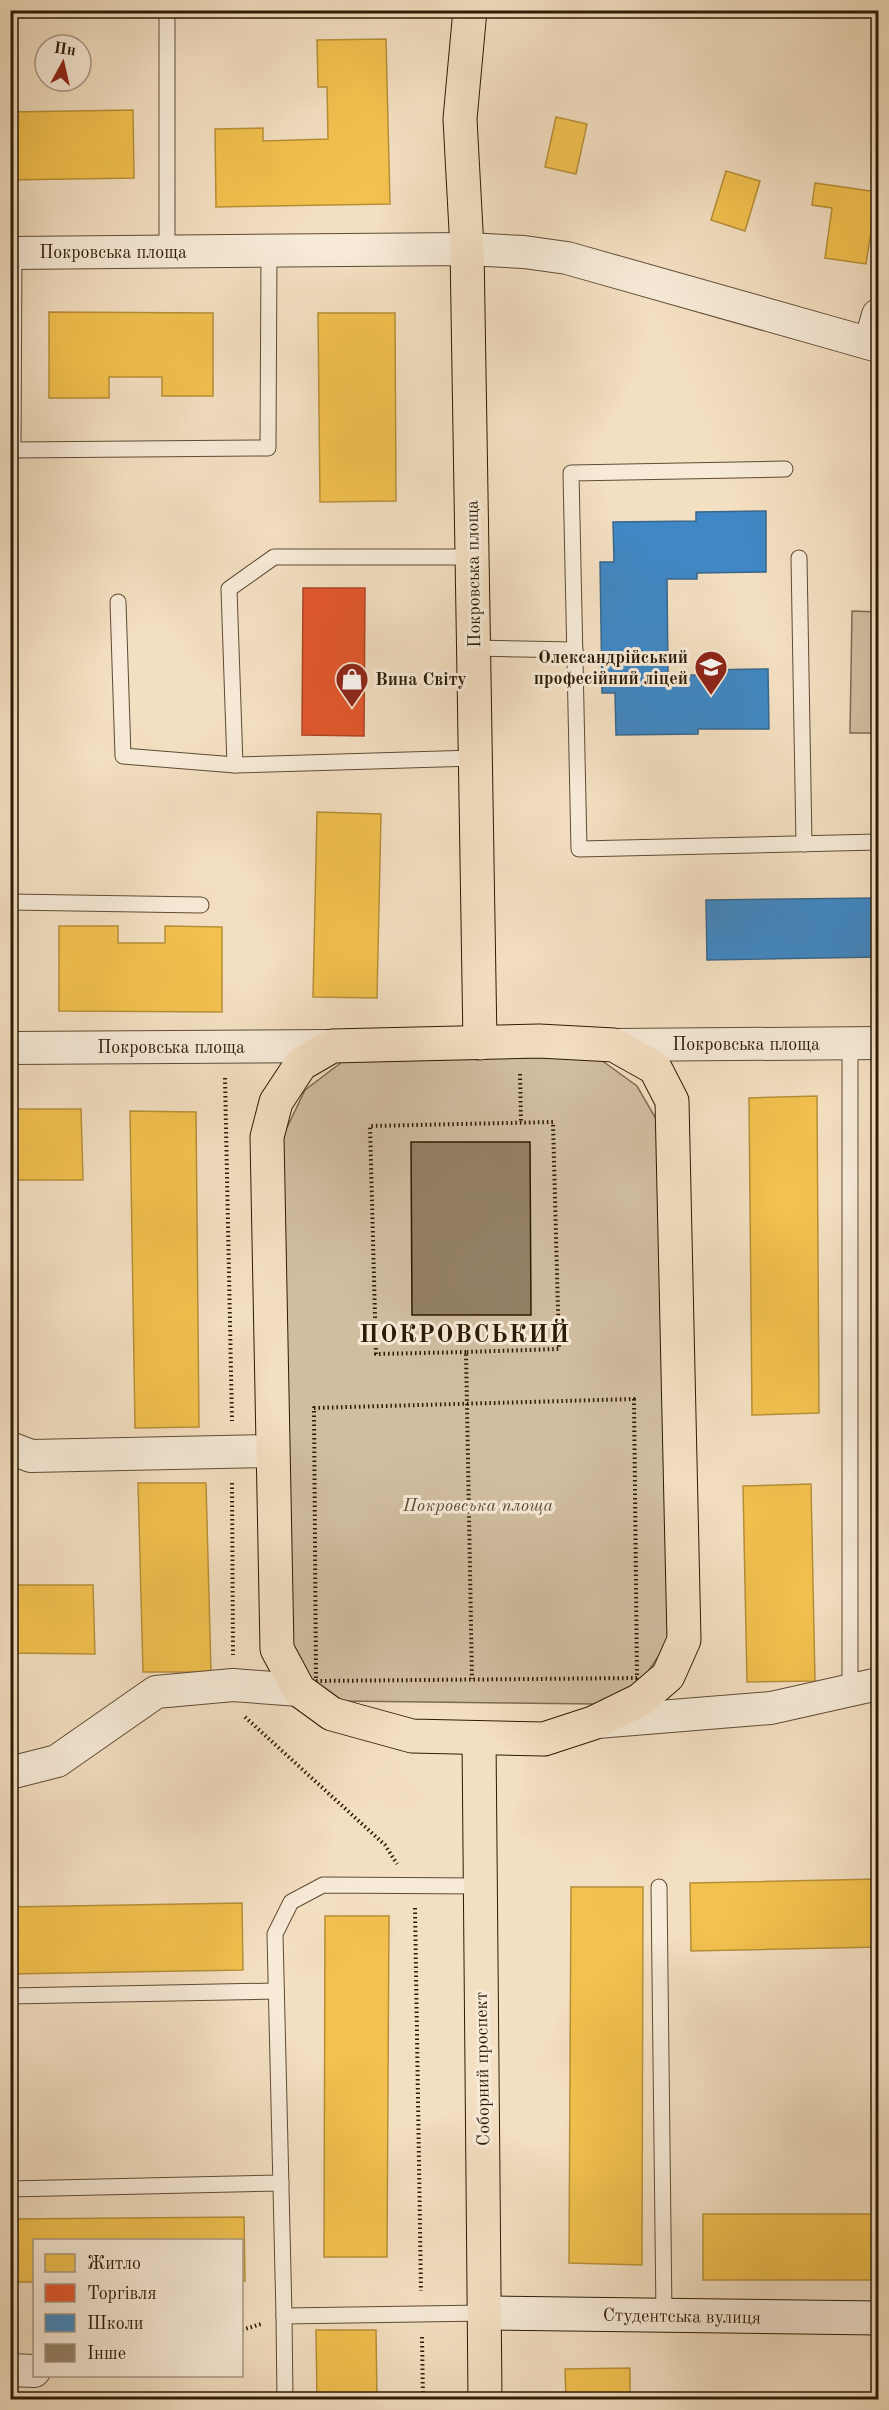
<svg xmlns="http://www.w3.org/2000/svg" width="889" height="2410" font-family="'Old Standard TT',serif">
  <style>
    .green { fill: #d1bea1; stroke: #7f6c53; stroke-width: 1.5 }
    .homes { fill: #f2c14e; stroke: #b78f38; stroke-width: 1.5 }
    .shops { fill: #e4572e; stroke: #ad4522; stroke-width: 1.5 }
    .schools { fill: #3f88c5; stroke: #3a678b; stroke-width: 1.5 }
    .building { fill: #948167; stroke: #2d1b05; stroke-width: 1.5 }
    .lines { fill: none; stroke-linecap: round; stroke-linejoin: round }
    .lane-casing { stroke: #5e4c34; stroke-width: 17 }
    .street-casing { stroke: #5e4c34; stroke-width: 34 }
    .secondary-casing { stroke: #2d1b05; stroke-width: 35 }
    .highway-casing { stroke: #2d1b05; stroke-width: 35 }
    .path { stroke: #2d1b05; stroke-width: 4; stroke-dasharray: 1.5 3; stroke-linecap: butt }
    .lane { stroke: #f7ead7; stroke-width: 15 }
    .street { stroke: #f7ead7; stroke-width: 32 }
    .secondary { stroke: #f7ead7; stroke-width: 33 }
    .highway { stroke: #f3dfc1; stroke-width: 33 }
    .labels { text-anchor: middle; stroke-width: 6; stroke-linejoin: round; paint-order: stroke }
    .street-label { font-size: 18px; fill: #2d1b05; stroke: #f7ead7 }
    .poi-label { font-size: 18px; font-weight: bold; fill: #2d1b05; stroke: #f7ead7; text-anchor: end }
    .park-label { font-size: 18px; font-style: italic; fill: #5e4c34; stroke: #f7ead7 }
    .district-label { font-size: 24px; font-weight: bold; letter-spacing: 1.5px; fill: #2d1b05; stroke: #f7ead7 }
  </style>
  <rect width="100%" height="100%" fill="#f3dfc1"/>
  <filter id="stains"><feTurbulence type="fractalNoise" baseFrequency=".00333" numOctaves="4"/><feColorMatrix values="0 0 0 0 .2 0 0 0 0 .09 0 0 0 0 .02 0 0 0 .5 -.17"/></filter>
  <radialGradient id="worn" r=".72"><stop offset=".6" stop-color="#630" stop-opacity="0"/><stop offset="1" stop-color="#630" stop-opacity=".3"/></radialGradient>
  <g class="green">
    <path d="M852,611l26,1v121h-28z"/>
    <path d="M597,1057l40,29 22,38 14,510 -33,50 -43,20 -257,-3 -34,-21 -18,-45 -6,-497 23,-48 41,-31z"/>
  </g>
  <g class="homes">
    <path d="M386,39l4,165 -174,3 -1,-78 48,-1v13l65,-2 -1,-52h-9l-1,-47z"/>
    <path d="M133,110l1,68 -124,2v-68z"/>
    <path d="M556,117l31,7 -11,50 -31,-7z"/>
    <path d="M726,171l34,10 -15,50 -34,-11z"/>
    <path d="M815,183l62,9 -11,72 -41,-6 7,-50 -20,-3z"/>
    <path d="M49,312l164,1v83h-51v-19h-53v21h-60z"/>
    <path d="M318,313h77l1,188 -76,1z"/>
    <path d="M317,812l64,2 -4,184 -64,-1z"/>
    <path d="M59,926h59v17h47v-17l57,1v85l-163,-1z"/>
    <path d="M817,1096l2,317 -67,2 -3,-317z"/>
    <path d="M10,1109h71l2,71h-73z"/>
    <path d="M130,1111l66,1 3,315 -64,1z"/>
    <path d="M138,1483h68l5,189h-68z"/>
    <path d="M811,1484l4,197 -68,1 -4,-196z"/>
    <path d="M10,1585h83l2,69 -85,-1z"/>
    <path d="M878,1879v68l-187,4 -1,-68z"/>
    <path d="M571,1887h72l-1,378 -73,-2z"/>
    <path d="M242,1903l1,67 -233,4v-67z"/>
    <path d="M325,1916h64l-2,341h-63z"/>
    <rect x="703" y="2214" width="175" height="66"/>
    <path d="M244,2217l1,64h-3v-41h-208v42h-24v-63z"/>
    <path d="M316,2330h60l1,70h-60z"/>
    <path d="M630,2368v32h-64l-1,-31z"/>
    <path d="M118,2394v6h-42l-1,-3z"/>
  </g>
  <path class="shops" d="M303,588h62l-1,148 -62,-1z"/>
  <g class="schools">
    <path d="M766,511v61l-69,1v6h-30l1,96h29v-5l71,-1 1,60h-71v5l-82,1 -1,-42h-13l-2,-131h14l-1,-40 83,-1v-9z"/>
    <path d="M878,898v59l-171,3 -1,-60z"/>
  </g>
  <path class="building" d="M411,1142h119l1,173h-119z"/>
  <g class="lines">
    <defs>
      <g id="lane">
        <path d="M167,10v241"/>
        <path d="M13,450l255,-2 1,-197"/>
        <path d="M10,451l3,-1 1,-197"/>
        <path d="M785,469l-214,4 8,376 299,-7"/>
        <path d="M799,558l5,286"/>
        <path d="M118,602l5,154 112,9 240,-7"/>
        <path d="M474,648l101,2"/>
        <path d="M235,765l-6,-176 45,-32h198"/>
        <path d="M10,902l191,3"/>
        <path d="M850,1693v-650"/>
        <path d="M659,1887l5,429"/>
        <path d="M10,1996l266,-5"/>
        <path d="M10,2189l271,-6"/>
        <path d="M284,2316l-9,-382 16,-32 32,-17 157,1"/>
        <path d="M285,2400l-1,-84 201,-3"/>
      </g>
      <g id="street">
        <path d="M10,253l457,-4 57,3 43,6 311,88"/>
        <path d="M870,343l8,-28"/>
        <path d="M614,1045l264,-2"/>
        <path d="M10,1048l322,-2"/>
        <path d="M10,1448l21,8 242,-5"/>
        <path d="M597,1722l174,-14 107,-24"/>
        <path d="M10,1773l47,-12 99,-69 77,-7 66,5"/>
        <path d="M10,2370l24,1"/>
      </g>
      <path id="secondary" d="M485,2313l393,5"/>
      <g id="highway">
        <path d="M470,10l-10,109 7,130 13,794"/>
        <path d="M539,1041l75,4 41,23 17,33 12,539 -16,36 -28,24 -47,23 -49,16 -132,-3 -80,-22 -33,-24 -22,-41 -10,-512 9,-35 25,-38 31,-18z"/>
        <path d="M479,1738l6,662"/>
      </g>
    </defs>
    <use href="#lane" class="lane-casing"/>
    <use href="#street" class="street-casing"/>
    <use href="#secondary" class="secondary-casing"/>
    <use href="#highway" class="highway-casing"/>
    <g class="path">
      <path d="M520,1074l1,48"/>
      <path d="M225,1078l7,343"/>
      <path d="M466,1352l-90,2 -6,-228 183,-4 6,227 -93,3 6,327"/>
      <path d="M634,1399l3,279 -321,3 -2,-273z"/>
      <path d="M232,1483l1,172"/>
      <path d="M245,1717l140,128 12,19"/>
      <path d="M415,1908l6,383"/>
      <path d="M242,2330l19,-6"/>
      <path d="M422,2337l1,63"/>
    </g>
    <use href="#lane" class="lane"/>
    <use href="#street" class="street"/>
    <use href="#secondary" class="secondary"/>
    <use href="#highway" class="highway"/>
  </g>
  <defs>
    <symbol id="university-pin" viewBox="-11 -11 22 30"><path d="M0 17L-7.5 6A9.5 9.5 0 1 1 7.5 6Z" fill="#8f2418" stroke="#f7ead7"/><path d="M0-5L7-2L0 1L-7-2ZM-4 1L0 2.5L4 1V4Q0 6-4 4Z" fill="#fff"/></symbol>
    <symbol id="shop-pin" viewBox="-11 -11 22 30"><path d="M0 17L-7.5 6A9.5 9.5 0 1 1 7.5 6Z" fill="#8f2418" stroke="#f7ead7"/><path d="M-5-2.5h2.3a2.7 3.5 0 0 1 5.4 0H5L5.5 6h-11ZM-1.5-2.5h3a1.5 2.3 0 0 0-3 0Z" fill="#fff"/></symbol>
  </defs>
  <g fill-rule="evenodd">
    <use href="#university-pin" x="692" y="648" width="38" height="52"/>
    <use href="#shop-pin" x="333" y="660" width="38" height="52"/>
  </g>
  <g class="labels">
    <g class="street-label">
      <text x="113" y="258">Покровська площа</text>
      <text transform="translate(473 574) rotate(-91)" y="6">Покровська площа</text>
      <text x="746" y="1050">Покровська площа</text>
      <text x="171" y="1053">Покровська площа</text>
      <text transform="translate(482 2069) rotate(-91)" y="6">Соборний проспект</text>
      <text transform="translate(682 2316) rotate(1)" y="6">Студентська вулиця</text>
    </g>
    <g class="poi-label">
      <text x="688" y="663">Олександрійський<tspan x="688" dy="21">професійний ліцей</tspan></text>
      <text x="375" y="685" text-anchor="start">Вина Світу</text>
    </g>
    <g class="park-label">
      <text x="478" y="1511">Покровська площа</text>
    </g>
    <g class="district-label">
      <text x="465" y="1342">ПОКРОВСЬКИЙ</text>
    </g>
  </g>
  <rect width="889" height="2410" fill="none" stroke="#f3dfc1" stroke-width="36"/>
  <rect x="12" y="12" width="865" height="2386" fill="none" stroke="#2d1b05" stroke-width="3"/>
  <rect x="18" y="18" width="853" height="2374" fill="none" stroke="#2d1b05" stroke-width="1.5"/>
  <rect x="33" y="2239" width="210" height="138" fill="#f7ead7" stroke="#a69783" stroke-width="1.5"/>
  <rect x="45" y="2254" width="30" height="18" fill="#f2c14e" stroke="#a69783" stroke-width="1.5"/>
  <text x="87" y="2269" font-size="18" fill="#2d1b05">Житло</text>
  <rect x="45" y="2284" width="30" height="18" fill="#e4572e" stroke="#a69783" stroke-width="1.5"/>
  <text x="87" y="2299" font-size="18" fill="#2d1b05">Торгівля</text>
  <rect x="45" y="2314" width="30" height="18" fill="#3f88c5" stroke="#a69783" stroke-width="1.5"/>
  <text x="87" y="2329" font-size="18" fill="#2d1b05">Школи</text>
  <rect x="45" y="2344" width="30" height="18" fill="#948167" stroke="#a69783" stroke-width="1.5"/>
  <text x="87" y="2359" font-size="18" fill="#2d1b05">Інше</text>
  <g transform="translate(63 63) rotate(8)"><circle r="28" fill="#f7ead7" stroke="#a69783" stroke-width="1.5"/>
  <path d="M0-4.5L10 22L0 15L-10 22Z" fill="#8f2418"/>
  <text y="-9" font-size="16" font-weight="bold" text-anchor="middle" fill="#2d1b05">Пн</text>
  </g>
  <rect width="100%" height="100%" filter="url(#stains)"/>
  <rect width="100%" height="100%" fill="url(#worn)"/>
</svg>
